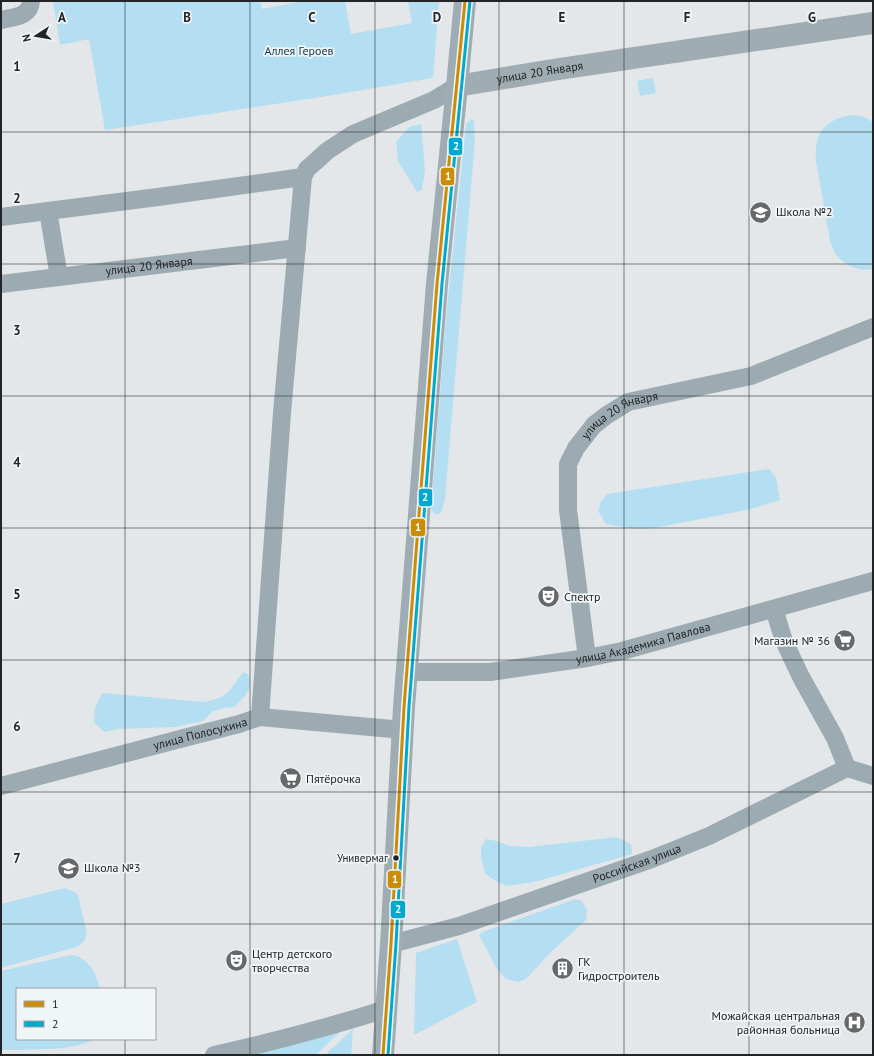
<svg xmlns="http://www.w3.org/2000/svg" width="874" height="1056" font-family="'PT Sans',sans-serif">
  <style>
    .green { fill: #b4def2 }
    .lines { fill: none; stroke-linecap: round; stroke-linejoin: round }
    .minor { stroke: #9cabb2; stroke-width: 18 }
    .major { stroke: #9facb2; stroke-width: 22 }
    .bus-1-casing { stroke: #f0f5f8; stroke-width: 6 }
    .bus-2-casing { stroke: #f0f5f8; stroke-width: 6 }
    .bus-1 { stroke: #cc8c07; stroke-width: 3 }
    .bus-2 { stroke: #00a9ce; stroke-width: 3 }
    .grid { fill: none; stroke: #222425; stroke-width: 1; stroke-opacity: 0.55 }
    .bus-dot { fill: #222425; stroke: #f0f5f8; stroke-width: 1.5 }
    .labels { text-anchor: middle; stroke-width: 3.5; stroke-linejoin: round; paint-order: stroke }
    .bus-label { font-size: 11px; fill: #222425; stroke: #f0f5f8; text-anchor: end }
    .park-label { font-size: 12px; fill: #123848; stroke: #f0f5f8 }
    .street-label { font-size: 12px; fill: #222425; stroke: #f0f5f8 }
    .poi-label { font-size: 12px; fill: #222425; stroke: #f0f5f8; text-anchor: start }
    .grid-label { font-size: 13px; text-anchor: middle; font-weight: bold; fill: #222425; stroke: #f0f5f8; stroke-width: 3.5; stroke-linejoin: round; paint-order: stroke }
    .line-badge { stroke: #f0f5f8; stroke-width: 1.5 }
    .badge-label { font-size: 11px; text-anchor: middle; font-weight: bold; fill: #fff }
  </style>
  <rect width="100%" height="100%" fill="#e4e7e9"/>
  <g class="green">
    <path d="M53,1h207l2,8 42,-8h41l6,33 61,-11 -4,-22h31l-6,77 -112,19 -216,33 -16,-91 -29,6z"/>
    <path d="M653,78l3,15 -16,3 -3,-15z"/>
    <path d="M850,115l12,1 11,6v147c-14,3 -30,-4 -38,-16 -2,-3 -3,-8 -5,-12l-14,-80c-2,-27 7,-40 34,-46z"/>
    <path d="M471,119l3,1 1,20 -30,359 -4,14 -5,2 -5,-6 15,-191 20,-194z"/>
    <path d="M421,124l4,46 -3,20 -5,2 -19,-31 -2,-19 13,-15z"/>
    <path d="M769,469l7,9 4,22 -29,9 -91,18 -18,2 -14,-1 -22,-4 -8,-13 3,-9 6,-8z"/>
    <path d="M243,672l5,2c6,16 -3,21 -13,33l-12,1 -11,4 -9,9 -29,6 -55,2 -15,3 -10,-10 1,-14 7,-15 103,9c24,-5 24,-11 38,-30z"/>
    <path d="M617,837l14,7 1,10 -98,28 -28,4 -7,-3 -14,-9 -4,-16v-10l5,-9 11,2 13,5 19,1z"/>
    <path d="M65,888l10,4 3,4 9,37 -3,9 -8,5 -75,21v-64z"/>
    <path d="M576,899l6,2 5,9 -1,10 -37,34 -23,25 -8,3 -12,-3 -9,-10 -18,-34 3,-3z"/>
    <path d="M457,939l20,63 -63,33 2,-82z"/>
    <path d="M71,955c17,2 26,19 29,34h-83v50h77c-21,13 -67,10 -93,11v-79z"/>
    <path d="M347,1025l-31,30h-70z"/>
    <path d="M353,1029l-2,26h-26z"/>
  </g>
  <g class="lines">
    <g class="minor">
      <path d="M1,20c13,-3 29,-3 30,-19"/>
      <path d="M48,211l11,66"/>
      <path d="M1,217l157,-20 145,-20"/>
      <path id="s1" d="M1,284l296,-36"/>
      <path d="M774,609l10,32 17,36 34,61 12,30"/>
      <path id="s2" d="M587,658l-19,-148v-46l8,-16 18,-23 13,-10 21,-13 123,-26 122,-49"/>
      <path id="s3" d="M407,672h83l97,-14 35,-7 251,-70"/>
      <path d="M260,717l22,-304 21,-236 4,-8 8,-7 12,-11 26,-17 81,-34 23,-14"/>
      <path id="s4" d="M1,786l183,-48 55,-14 21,-7 143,13"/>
      <path id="s5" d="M391,944l68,-18 193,-67 57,-23 138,-68 26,8"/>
      <path d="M214,1055c58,-13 116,-28 172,-46"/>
    </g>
    <g class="major">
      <path id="s6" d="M457,86l102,-17 314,-46"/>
      <path d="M383,1055l8,-111 13,-237 33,-423 20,-198 8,-85"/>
    </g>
    <defs>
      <path id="bus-1" d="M383,1055l8,-111 13,-237 33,-423 28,-283"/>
      <path id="bus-2" d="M388,1055l8,-111 13,-237 33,-423 28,-283"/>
    </defs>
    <use href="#bus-1" class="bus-1-casing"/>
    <use href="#bus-2" class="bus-2-casing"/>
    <use href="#bus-1" class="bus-1"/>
    <use href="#bus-2" class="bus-2"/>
  </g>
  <path class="grid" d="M125,1v988M250,1v1054M375,1v1054M499,1v1054M624,1v1054M749,1v1054M1,132h872M1,264h872M1,396h872M1,528h872M1,660h872M1,792h872M1,924h872M125,1039v16"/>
  <defs>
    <symbol id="school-disc" viewBox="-11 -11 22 22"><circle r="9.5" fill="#66686a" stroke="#f0f5f8"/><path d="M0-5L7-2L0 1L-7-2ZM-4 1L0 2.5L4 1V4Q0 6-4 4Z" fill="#fff"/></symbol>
    <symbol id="theatre-disc" viewBox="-11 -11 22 22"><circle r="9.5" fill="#66686a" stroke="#f0f5f8"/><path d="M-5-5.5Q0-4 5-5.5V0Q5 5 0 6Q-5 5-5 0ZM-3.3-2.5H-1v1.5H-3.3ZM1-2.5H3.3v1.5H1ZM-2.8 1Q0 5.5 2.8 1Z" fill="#fff"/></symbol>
    <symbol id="supermarket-disc" viewBox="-11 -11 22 22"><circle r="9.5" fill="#66686a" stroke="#f0f5f8"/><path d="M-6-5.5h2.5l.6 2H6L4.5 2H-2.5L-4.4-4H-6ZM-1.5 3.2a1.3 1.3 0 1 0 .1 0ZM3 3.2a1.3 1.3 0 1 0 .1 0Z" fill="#fff"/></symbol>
    <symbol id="building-disc" viewBox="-11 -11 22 22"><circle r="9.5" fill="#66686a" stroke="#f0f5f8"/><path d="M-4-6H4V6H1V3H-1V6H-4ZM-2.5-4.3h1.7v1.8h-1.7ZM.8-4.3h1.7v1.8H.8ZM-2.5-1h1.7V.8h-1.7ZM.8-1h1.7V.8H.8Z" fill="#fff"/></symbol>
    <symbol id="hospital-disc" viewBox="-11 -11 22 22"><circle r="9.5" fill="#66686a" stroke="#f0f5f8"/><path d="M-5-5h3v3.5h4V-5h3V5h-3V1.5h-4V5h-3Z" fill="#fff"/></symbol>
  </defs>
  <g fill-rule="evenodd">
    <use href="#school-disc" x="748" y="200" width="25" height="25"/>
    <use href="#theatre-disc" x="536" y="584" width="25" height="25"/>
    <use href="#supermarket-disc" x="832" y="628" width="25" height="25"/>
    <use href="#supermarket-disc" x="278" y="766" width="25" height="25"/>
    <use href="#school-disc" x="56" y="856" width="25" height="25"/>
    <use href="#theatre-disc" x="224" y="948" width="25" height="25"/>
    <use href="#building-disc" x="550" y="956" width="25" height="25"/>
    <use href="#hospital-disc" x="842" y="1010" width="25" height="25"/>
  </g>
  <circle class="bus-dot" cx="396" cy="858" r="3.5"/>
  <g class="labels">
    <g class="bus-label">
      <text x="388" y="862">Универмаг</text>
    </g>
    <g class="park-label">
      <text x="299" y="55">Аллея Героев</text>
    </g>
    <g class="street-label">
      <text dy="4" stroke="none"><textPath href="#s6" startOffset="84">улица 20 Января</textPath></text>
      <text dy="4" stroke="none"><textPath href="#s1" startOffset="149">улица 20 Января</textPath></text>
      <text dy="4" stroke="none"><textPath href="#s2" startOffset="270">улица 20 Января</textPath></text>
      <text dy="4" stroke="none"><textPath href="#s3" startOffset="239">улица Академика Павлова</textPath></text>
      <text dy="4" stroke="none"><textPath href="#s4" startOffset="206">улица Полосухина</textPath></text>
      <text dy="4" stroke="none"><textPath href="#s5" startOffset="259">Российская улица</textPath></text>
    </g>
    <g class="poi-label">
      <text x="776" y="216">Школа №2</text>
      <text x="564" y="601">Спектр</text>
      <text x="830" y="645" text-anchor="end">Магазин № 36</text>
      <text x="306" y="783">Пятёрочка</text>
      <text x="84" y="872">Школа №3</text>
      <text x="252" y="958">Центр детского<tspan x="252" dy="14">творчества</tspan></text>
      <text x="578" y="966">ГК<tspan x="578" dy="14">Гидростроитель</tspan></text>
      <text x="840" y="1020" text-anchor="end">Можайская центральная<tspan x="840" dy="14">районная больница</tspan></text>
    </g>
  </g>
  <g class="grid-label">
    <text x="62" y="22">A</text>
    <text x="187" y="22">B</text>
    <text x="312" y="22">C</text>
    <text x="437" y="22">D</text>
    <text x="562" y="22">E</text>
    <text x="687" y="22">F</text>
    <text x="812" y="22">G</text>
    <text x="17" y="71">1</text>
    <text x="17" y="203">2</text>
    <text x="17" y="335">3</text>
    <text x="17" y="467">4</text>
    <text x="17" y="599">5</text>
    <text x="17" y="731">6</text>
    <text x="17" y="863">7</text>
  </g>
  <g class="line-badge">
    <rect x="448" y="137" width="15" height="19" rx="4" fill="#00a9ce"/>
    <rect x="440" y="167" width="15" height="19" rx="4" fill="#cc8c07"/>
    <rect x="418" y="488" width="15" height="19" rx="4" fill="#00a9ce"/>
    <rect x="410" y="518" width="16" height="19" rx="4" fill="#cc8c07"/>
    <rect x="387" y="870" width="15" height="19" rx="4" fill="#cc8c07"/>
    <rect x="390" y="900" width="16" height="19" rx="4" fill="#00a9ce"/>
  </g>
  <g class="badge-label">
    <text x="456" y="150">2</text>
    <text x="448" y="180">1</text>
    <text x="425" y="501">2</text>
    <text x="418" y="531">1</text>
    <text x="395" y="883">1</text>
    <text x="398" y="913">2</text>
  </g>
  <rect width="874" height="1056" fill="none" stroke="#222425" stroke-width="4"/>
  <rect x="16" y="988" width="140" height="52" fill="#f0f5f8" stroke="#9ea1a4"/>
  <rect x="24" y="1001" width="20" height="6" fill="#cc8c07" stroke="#9ea1a4"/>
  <text x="52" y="1008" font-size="12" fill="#222425">1</text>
  <rect x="24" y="1021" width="20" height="6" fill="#00a9ce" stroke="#9ea1a4"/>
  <text x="52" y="1028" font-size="12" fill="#222425">2</text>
  <g transform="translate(36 36) rotate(258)" stroke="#f0f5f8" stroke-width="3" paint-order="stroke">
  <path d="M0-3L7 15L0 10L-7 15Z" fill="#222425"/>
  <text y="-6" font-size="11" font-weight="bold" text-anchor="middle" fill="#222425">N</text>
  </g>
</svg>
